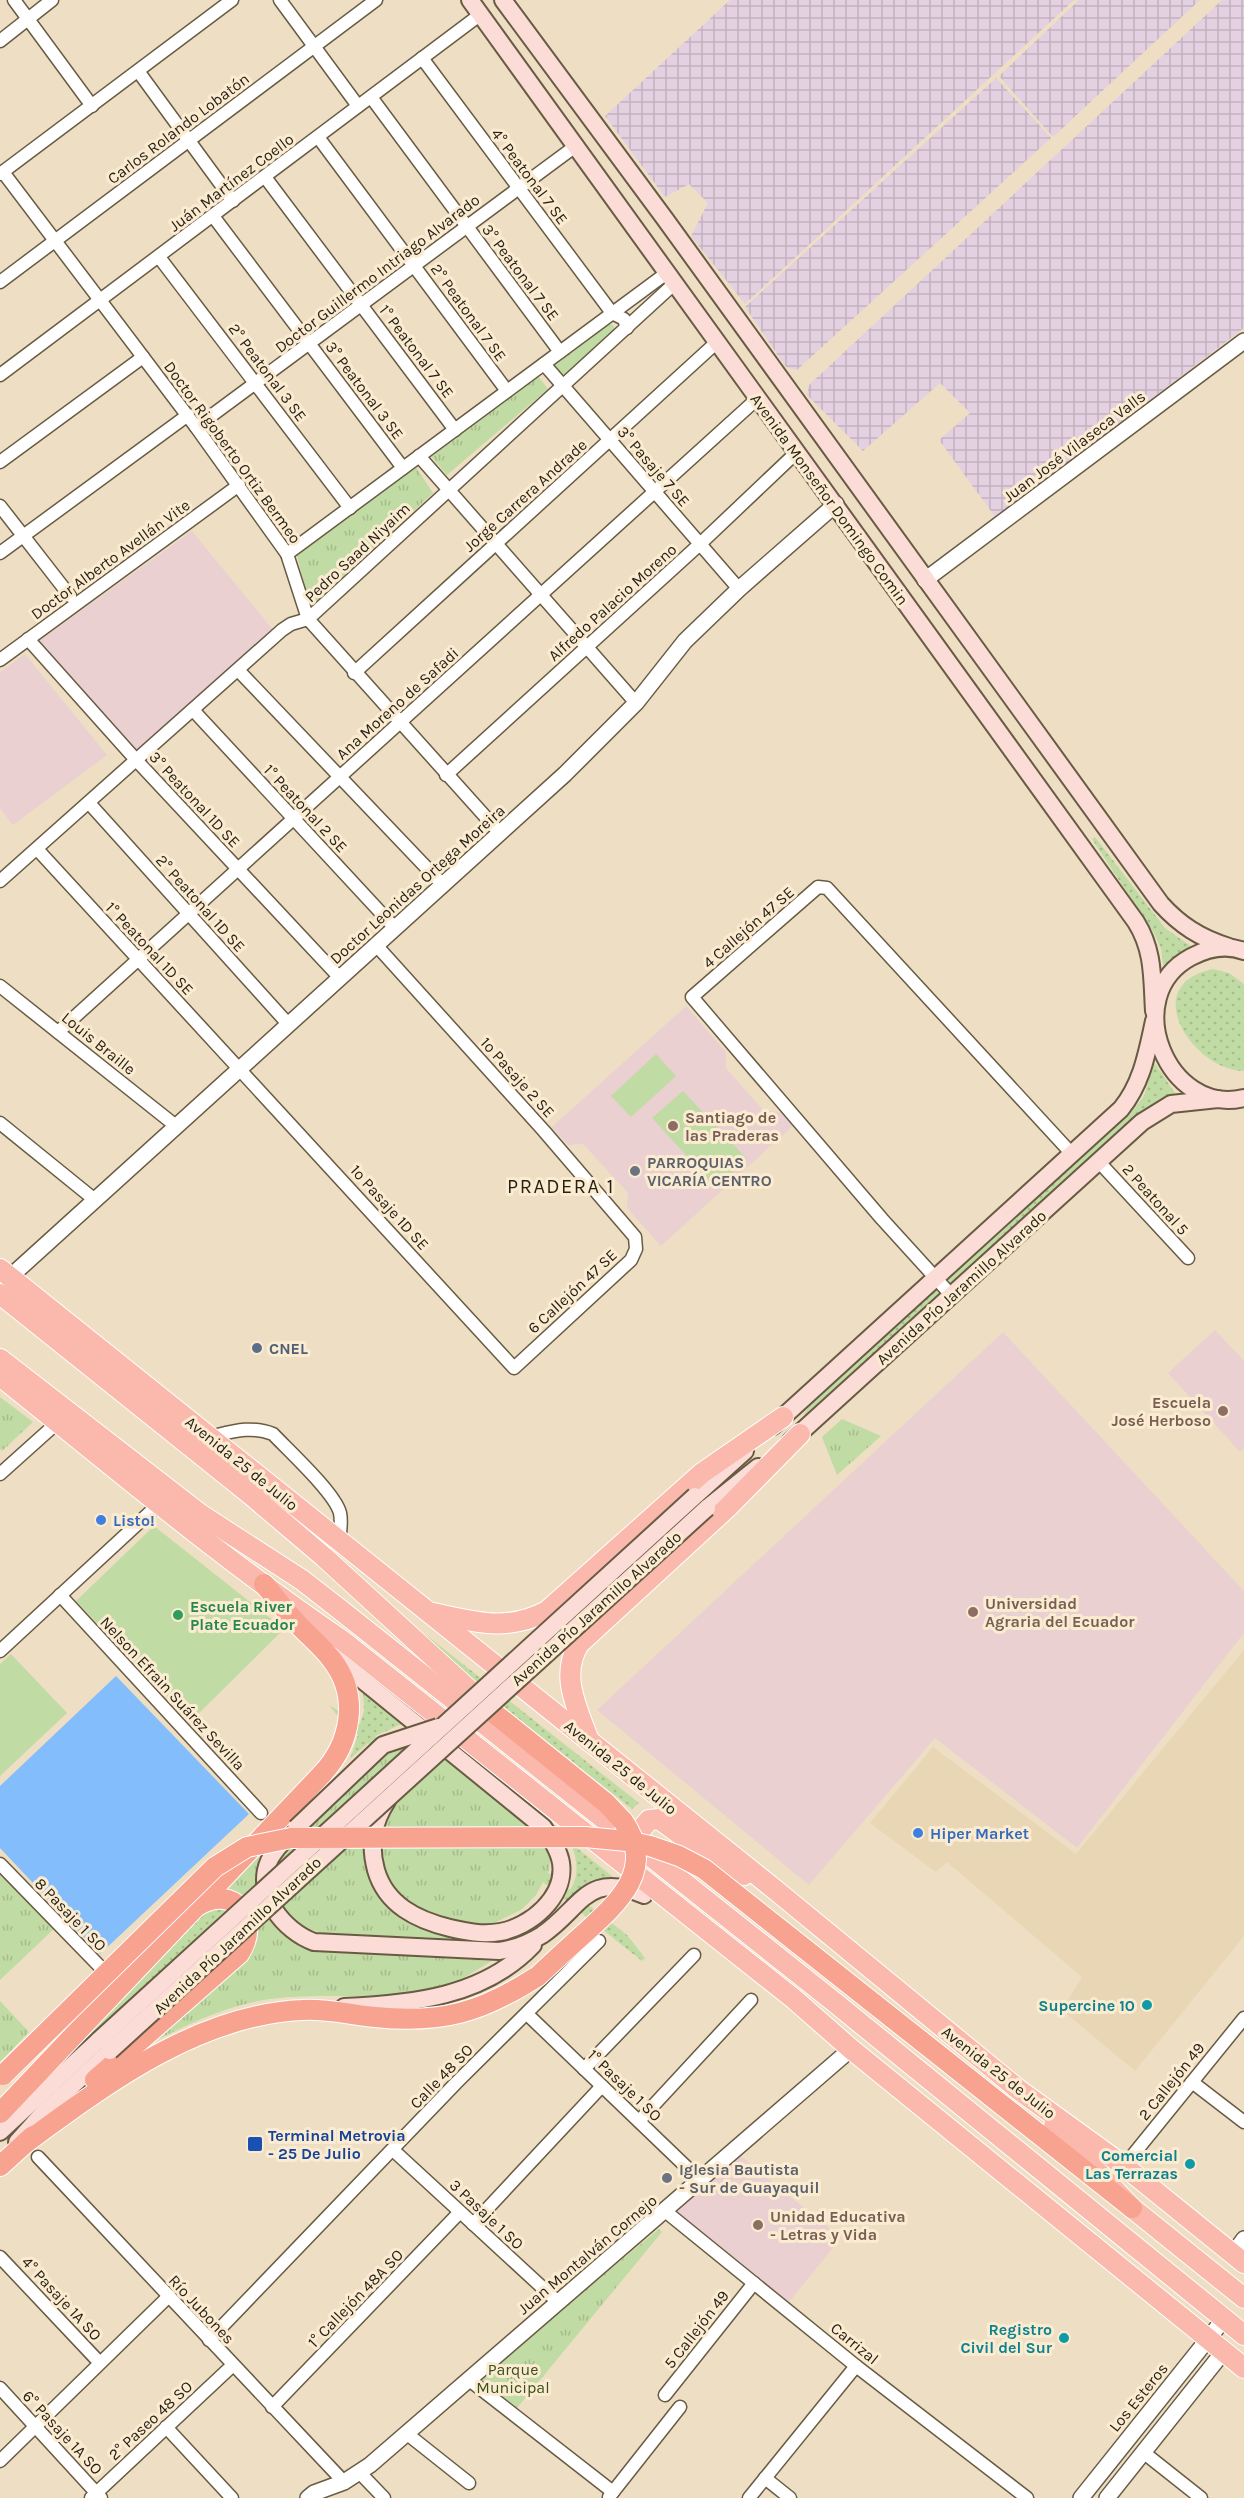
<svg xmlns="http://www.w3.org/2000/svg" width="1244" height="2498" font-family="Karla,sans-serif">
  <style>
    .built { fill: #e8d6b4 }
    .industrial { fill: url(#industrial-grid) }
    .education { fill: #ead0d0 }
    .grass { fill: url(#grass-dots) }
    .park { fill: url(#park-tufts) }
    .pitch { fill: #c1dba4 }
    .water { fill: #84bdfb }
    .lines { fill: none; stroke-linecap: round; stroke-linejoin: round }
    .minor-casing { stroke: #685b43; stroke-width: 15 }
    .tertiary-casing { stroke: #685b43; stroke-width: 18 }
    .secondary-casing { stroke: #685b43; stroke-width: 20 }
    .primary-casing { stroke: #fff; stroke-width: 22 }
    .trunk-casing { stroke: #fff; stroke-width: 22 }
    .minor { stroke: #fff; stroke-width: 12 }
    .tertiary { stroke: #fff; stroke-width: 15 }
    .secondary { stroke: #fcdcd6; stroke-width: 16 }
    .primary { stroke: #fab9ac; stroke-width: 20 }
    .trunk { stroke: #f8a290; stroke-width: 20 }
    .secondary-bridge-casing { stroke: #685b43; stroke-width: 20; stroke-linecap: butt }
    .trunk-bridge-casing { stroke: #fff; stroke-width: 22; stroke-linecap: butt }
    .secondary-bridge { stroke: #fcdcd6; stroke-width: 16 }
    .trunk-bridge { stroke: #f8a290; stroke-width: 20 }
    .education-dot { fill: #8d6e63; stroke: #fbecd1; stroke-width: 2 }
    .worship-dot { fill: #6b7280; stroke: #fbecd1; stroke-width: 2 }
    .service-dot { fill: #5c6f8a; stroke: #fbecd1; stroke-width: 2 }
    .shop-dot { fill: #3f7fe0; stroke: #fbecd1; stroke-width: 2 }
    .leisure-dot { fill: #2e9e5b; stroke: #fbecd1; stroke-width: 2 }
    .culture-dot { fill: #0f9aa8; stroke: #fbecd1; stroke-width: 2 }
    .transit-dot { fill: #1a4fb4; stroke: #fbecd1; stroke-width: 2 }
    .labels { text-anchor: middle; stroke-width: 6; stroke-linejoin: round; paint-order: stroke }
    .street-label { font-size: 16px; fill: #251f15; stroke: #fbecd1 }
    .education-label { font-size: 16px; font-weight: bold; fill: #785e54; stroke: #fbecd1; text-anchor: start }
    .worship-label { font-size: 16px; font-weight: bold; fill: #5b616d; stroke: #fbecd1; text-anchor: start }
    .service-label { font-size: 16px; font-weight: bold; fill: #4e5e75; stroke: #fbecd1; text-anchor: start }
    .shop-label { font-size: 16px; font-weight: bold; fill: #366cbe; stroke: #fbecd1; text-anchor: start }
    .leisure-label { font-size: 16px; font-weight: bold; fill: #27864d; stroke: #fbecd1; text-anchor: start }
    .culture-label { font-size: 16px; font-weight: bold; fill: #0d838f; stroke: #fbecd1; text-anchor: end }
    .transit-label { font-size: 16px; font-weight: bold; fill: #164399; stroke: #fbecd1; text-anchor: start }
    .park-label { font-size: 16px; fill: #3a501b; stroke: #fbecd1 }
    .quarter-label { font-size: 20px; letter-spacing: 1.5px; fill: #251f15; stroke: #fbecd1 }
  </style>
  <defs>
    <pattern id="industrial-grid" width="8" height="8" patternUnits="userSpaceOnUse" patternTransform="scale(1.5)"><rect width="8" height="8" fill="#e3d0e1"/><path d="M0 4h8M4 0v8" fill="none" stroke="#c3b2c0"/></pattern>
    <pattern id="grass-dots" width="8" height="8" patternUnits="userSpaceOnUse" patternTransform="scale(1.5)"><rect width="8" height="8" fill="#c1dba4"/><path d="M2 2h.1M6 6h.1" fill="none" stroke="#a6bc8c" stroke-width="1.8" stroke-linecap="round"/></pattern>
    <pattern id="park-tufts" width="24" height="20" patternUnits="userSpaceOnUse" patternTransform="scale(1.5)"><rect width="24" height="20" fill="#c1dba4"/><path d="M3 7l-1-3M5 7V3M7 7l1-3M15 17l-1-3M17 17v-4M19 17l1-3" fill="none" stroke="#a6bc8c"/></pattern>
  </defs>
  <rect width="100%" height="100%" fill="#eedfc4"/>
  <path class="built" d="M1244,1650v286l-109,135 -73,-61 20,-33 -135,-115 -11,10 -66,-49 63,-76 143,107z"/>
  <g class="industrial">
    <path d="M730,0h344l-329,304 -54,-68 17,-33 -19,-19 -24,13 -60,-81z"/>
    <path d="M1079,0h121l-147,137 -54,-61z"/>
    <path d="M1222,0h22v328l-248,190 -57,-78 31,-27 -30,-30 -77,68 -56,-56 2,-10z"/>
    <path d="M996,78l55,60 -254,232 -11,-3 -41,-60z"/>
  </g>
  <g class="education">
    <path d="M192,531l82,100 -136,122 -99,-112z"/>
    <path d="M25,654l82,101 -94,70 -13,-17v-136z"/>
    <path d="M686,1006l40,46v16l38,43 18,1 12,13 -133,121 -34,-38 1,-15 -45,-49 -15,1 -16,-18z"/>
    <path d="M1215,1330l29,31v87l-4,4 -72,-79z"/>
    <path d="M1003,1332l241,259v42l-167,215 -142,-110 -126,147 -212,-175z"/>
    <path d="M741,2156l100,82 -52,64 -115,-89z"/>
  </g>
  <g class="grass">
    <path d="M1095,837l70,91 27,19 -20,13 -8,11 -3,-22 -6,-14 -63,-96z"/>
    <path d="M1213,969l16,4 15,11v87c-50,0 -108,-86 -31,-102z"/>
    <path d="M1154,1062l23,34 -29,12 -15,11 -319,291 -11,5 7,-10 319,-290 15,-19z"/>
    <path d="M388,1605l251,198 -7,6 -179,-143z"/>
    <path d="M363,1692l41,31 -29,13 195,154c10,-15 7,-31 1,-47l42,34 -21,3 -19,13 54,42 18,23 -3,3 -274,-218 -18,16 8,-24 -14,-11 -15,-19 31,19 4,-13z"/>
    <path d="M214,1907l15,3 -147,135 -4,-3 119,-126z"/>
  </g>
  <g class="park">
    <path d="M607,324l6,1 2,5 -55,48 -9,-12z"/>
    <path d="M537,375l11,14 -101,86 -18,-21z"/>
    <path d="M414,464l19,29 -123,114 -14,-55z"/>
    <path d="M0,1397l33,25 -31,29 -2,-2z"/>
    <path d="M842,1419l39,17 -44,39 -15,-38z"/>
    <path d="M409,1743l35,12 95,77 12,22 -2,17 -13,24 -15,15 -60,29 -136,-6c-35,-7 -40,-12 -45,-47 -1,-12 -3,-21 1,-33l101,-98z"/>
    <path d="M260,1852c-5,24 1,66 23,82 10,7 22,11 34,15l175,12c-13,7 -26,17 -40,22 -58,21 -122,8 -182,16 -47,7 -86,27 -128,49l108,-94 5,-8 2,-20 -39,-38z"/>
    <path d="M0,1871l54,58 -54,51z"/>
    <path d="M0,2001l29,31 -29,30z"/>
    <path d="M659,2229l3,3 -145,176 -41,-28z"/>
  </g>
  <g class="pitch">
    <path d="M656,1054l20,22 -45,41 -20,-21z"/>
    <path d="M683,1091l64,68 -31,29 -64,-70z"/>
    <path d="M154,1526l130,103 -93,92 -115,-120z"/>
    <path d="M11,1654l56,59 -67,63v-112z"/>
  </g>
  <path class="water" d="M116,1676l133,138 -149,140 -100,-106v-62z"/>
  <g class="lines">
    <defs>
      <g id="minor">
        <path d="M14,0l78,106"/>
        <path d="M280,0l78,106"/>
        <path d="M0,41l52,-41"/>
        <path d="M422,58l190,255 12,6 3,9"/>
        <path d="M138,71l95,130"/>
        <path d="M371,97l189,255"/>
        <path d="M318,137l189,254"/>
        <path d="M3,172l193,255 91,127 21,65 192,214"/>
        <path d="M0,174l232,-174"/>
        <path d="M265,177l190,253"/>
        <path d="M213,216l190,252"/>
        <path d="M159,257l191,251"/>
        <path d="M0,282l376,-282"/>
        <path d="M544,364l195,225"/>
        <path d="M0,375l481,-361"/>
        <path d="M196,427l381,-282"/>
        <path d="M419,456l217,247"/>
        <path d="M0,462l143,-105"/>
        <path d="M0,506l70,90"/>
        <path d="M0,553l188,-138"/>
        <path d="M287,554l381,-282"/>
        <path d="M28,639l109,122 203,217"/>
        <path d="M0,660l239,-175"/>
        <path d="M238,670l205,215"/>
        <path d="M354,673l363,-331"/>
        <path d="M193,710l202,218"/>
        <path d="M446,775l254,-231 97,-92"/>
        <path d="M89,803l200,222"/>
        <path d="M37,849l477,519 117,-108 5,-11 -1,-12 -91,-106 -168,-186"/>
        <path d="M0,881l282,-251 9,-6 17,-5 367,-336"/>
        <path d="M0,986l176,140"/>
        <path d="M58,1032l700,-634"/>
        <path d="M0,1123l95,77"/>
        <path d="M1099,1162l89,96"/>
        <path d="M952,1296l-70,-77 -190,-222 126,-110 9,1 245,266"/>
        <path d="M209,1437c22,-5 42,-12 64,-3 15,16 62,59 67,79 2,9 0,20 -1,28"/>
        <path d="M0,1474l58,-52"/>
        <path d="M60,1595l201,218"/>
        <path d="M0,1651l159,-147"/>
        <path d="M0,1864l110,113"/>
        <path d="M527,2014l174,167"/>
        <path d="M584,2069l110,-114"/>
        <path d="M1192,2082l52,40"/>
        <path d="M639,2121l112,-121"/>
        <path d="M393,2150l165,152"/>
        <path d="M38,2157l306,325"/>
        <path d="M1124,2166l120,-148"/>
        <path d="M665,2211l191,155 171,132"/>
        <path d="M473,2224l129,-138"/>
        <path d="M0,2257l99,105"/>
        <path d="M209,2340l247,-257 143,-142"/>
        <path d="M468,2379l145,113"/>
        <path d="M0,2388l101,110"/>
        <path d="M665,2395l89,-112"/>
        <path d="M272,2407l188,-195"/>
        <path d="M166,2427l66,71"/>
        <path d="M406,2433l63,50"/>
        <path d="M1143,2452l58,46"/>
        <path d="M0,2461l169,-165"/>
        <path d="M360,2473l24,25"/>
        <path d="M765,2478l25,20"/>
        <path d="M609,2497l71,-90"/>
        <path d="M91,2498l142,-133"/>
        <path d="M749,2498l107,-132"/>
      </g>
      <g id="tertiary">
        <path d="M925,580l319,-239"/>
        <path d="M10,1277l555,-503 71,-71 49,-62 54,-52 97,-85"/>
        <path d="M1233,2254l11,-15"/>
        <path d="M308,2498l6,-5 30,-11 26,-17 481,-416"/>
        <path d="M1081,2498l143,-179"/>
        <path d="M1107,2498l117,-147"/>
      </g>
      <g id="secondary">
        <path d="M470,0l666,922c18,29 16,56 18,89"/>
        <path d="M503,0l162,219 496,685c19,21 39,34 68,43"/>
        <path d="M1244,951c-19,-7 -36,-3 -53,6 -73,39 -23,160 53,141"/>
        <path d="M773,1426l348,-317c21,-26 26,-56 33,-88"/>
        <path d="M790,1442l352,-320 29,-18 47,-5"/>
        <path d="M695,1496l50,-45"/>
        <path d="M707,1508l51,-41"/>
        <path d="M334,1657l209,170c8,11 16,23 18,36 5,34 -31,64 -61,69 -17,3 -33,0 -50,-4 -33,-8 -64,-23 -74,-58 -7,-26 -3,-47 11,-69"/>
        <path d="M289,1835c-7,8 -16,16 -20,26 -15,34 15,70 45,81l185,9c15,-2 30,-8 43,-16 40,-27 44,-65 102,-40"/>
        <path d="M344,2007c67,-3 140,-10 189,-62"/>
        <path d="M0,2132l99,-92"/>
        <path d="M17,2142l26,-29 67,-62"/>
      </g>
      <g id="primary">
        <path d="M0,1269l773,619 246,202 105,76 120,97"/>
        <path d="M0,1294l251,201 73,62 165,151"/>
        <path d="M0,1359l200,155 102,66 36,28 495,393 411,334"/>
        <path d="M0,1376c113,90 223,184 343,265l451,358 57,50 393,319"/>
        <path d="M433,1613c43,9 74,19 114,-2l155,-138 81,-56"/>
        <path d="M589,1741c-11,-32 -30,-65 -10,-97l149,-137 72,-73"/>
        <path d="M651,1850l-9,-8 -3,-10 10,-12 10,-1 60,44 25,12"/>
        <path d="M1054,2126l78,82 112,90"/>
      </g>
      <g id="trunk">
        <path d="M495,1714l111,89 17,18"/>
        <path d="M920,2040l212,168"/>
        <path d="M95,2080l144,-126c23,-35 -5,-71 -42,-48"/>
        <path d="M0,2113l322,-339c29,-31 38,-78 10,-114 -11,-15 -26,-26 -38,-40 -11,-12 -20,-24 -30,-36"/>
        <path d="M24,2144c82,-60 173,-129 278,-134 24,-2 49,5 73,7 67,7 107,-5 163,-41"/>
        <path d="M0,2166l33,-30"/>
      </g>
    </defs>
    <use href="#minor" class="minor-casing"/>
    <use href="#tertiary" class="tertiary-casing"/>
    <use href="#secondary" class="secondary-casing"/>
    <use href="#primary" class="primary-casing"/>
    <use href="#trunk" class="trunk-casing"/>
    <use href="#minor" class="minor"/>
    <use href="#tertiary" class="tertiary"/>
    <use href="#secondary" class="secondary"/>
    <use href="#primary" class="primary"/>
    <use href="#trunk" class="trunk"/>
    <defs>
      <g id="secondary-bridge">
        <path d="M296,1828l87,-83 55,-18"/>
        <path d="M99,2040l596,-544"/>
        <path d="M110,2051l597,-543"/>
      </g>
      <g id="trunk-bridge">
        <path d="M538,1976c16,-15 32,-30 48,-44 34,-31 70,-64 37,-111"/>
        <path d="M3,2075l212,-208 32,-20 44,-9 294,-1 42,4 23,5 29,10 25,13 216,171"/>
      </g>
    </defs>
    <use href="#secondary-bridge" class="secondary-bridge-casing"/>
    <use href="#trunk-bridge" class="trunk-bridge-casing"/>
    <use href="#secondary-bridge" class="secondary-bridge"/>
    <use href="#trunk-bridge" class="trunk-bridge"/>
  </g>
  <g class="education-dot">
    <circle cx="673" cy="1126" r="6"/>
    <circle cx="1223" cy="1411" r="6"/>
    <circle cx="973" cy="1612" r="6"/>
    <circle cx="758" cy="2225" r="6"/>
  </g>
  <g class="worship-dot">
    <circle cx="635" cy="1171" r="6"/>
    <circle cx="667" cy="2178" r="6"/>
  </g>
  <circle class="service-dot" cx="257" cy="1348" r="6"/>
  <g class="shop-dot">
    <circle cx="101" cy="1520" r="6"/>
    <circle cx="918" cy="1833" r="6"/>
  </g>
  <circle class="leisure-dot" cx="178" cy="1615" r="6"/>
  <g class="culture-dot">
    <circle cx="1147" cy="2005" r="6"/>
    <circle cx="1190" cy="2164" r="6"/>
    <circle cx="1064" cy="2338" r="6"/>
  </g>
  <rect class="transit-dot" x="247" y="2136" width="16" height="16" rx="3"/>
  <g class="labels">
    <g class="street-label">
      <text transform="translate(178 128) rotate(-37)" y="6">Carlos Rolando Lobatón</text>
      <text transform="translate(530 176) rotate(53)" y="6">4° Peatonal 7 SE</text>
      <text transform="translate(231 182) rotate(-37)" y="6">Juán Martínez Coello</text>
      <text transform="translate(521 272) rotate(53)" y="6">3° Peatonal 7 SE</text>
      <text transform="translate(377 273) rotate(-37)" y="6">Doctor Guillermo Intriago Alvarado</text>
      <text transform="translate(469 312) rotate(54)" y="6">2° Peatonal 7 SE</text>
      <text transform="translate(417 351) rotate(53)" y="6">1° Peatonal 7 SE</text>
      <text transform="translate(268 372) rotate(53)" y="6">2° Peatonal 3 SE</text>
      <text transform="translate(365 390) rotate(53)" y="6">3° Peatonal 3 SE</text>
      <text transform="translate(1074 446) rotate(-37)" y="6">Juan José Vilaseca Valls</text>
      <text transform="translate(233 452) rotate(54)" y="6">Doctor Rigoberto Ortiz Bermeo</text>
      <text transform="translate(654 466) rotate(49)" y="6">3° Pasaje 7 SE</text>
      <text transform="translate(525 495) rotate(-42)" y="6">Jorge Carrera Andrade</text>
      <text transform="translate(830 499) rotate(54)" y="6">Avenida Monseñor Domingo Comin</text>
      <text transform="translate(357 552) rotate(-43)" y="6">Pedro Saad Niyaim</text>
      <text transform="translate(110 559) rotate(-36)" y="6">Doctor Alberto Avellán Vite</text>
      <text transform="translate(612 602) rotate(-42)" y="6">Alfredo Palacio Moreno</text>
      <text transform="translate(397 703) rotate(-42)" y="6">Ana Moreno de Safadi</text>
      <text transform="translate(195 799) rotate(47)" y="6">3° Peatonal 1D SE</text>
      <text transform="translate(306 808) rotate(47)" y="6">1° Peatonal 2 SE</text>
      <text transform="translate(417 884) rotate(-42)" y="6">Doctor Leonidas Ortega Moreira</text>
      <text transform="translate(201 903) rotate(48)" y="6">2° Peatonal 1D SE</text>
      <text transform="translate(748 927) rotate(-41)" y="6">4 Callejón 47 SE</text>
      <text transform="translate(150 948) rotate(47)" y="6">1° Peatonal 1D SE</text>
      <text transform="translate(99 1043) rotate(39)" y="6">Louis Braille</text>
      <text transform="translate(518 1077) rotate(48)" y="6">1º Pasaje 2 SE</text>
      <text transform="translate(1156 1199) rotate(48)" y="6">2 Peatonal 5</text>
      <text transform="translate(390 1207) rotate(48)" y="6">1º Pasaje 1D SE</text>
      <text transform="translate(961 1287) rotate(-42)" y="6">Avenida Pío Jaramillo Alvarado</text>
      <text transform="translate(572 1291) rotate(-43)" y="6">6 Callejón 47 SE</text>
      <text transform="translate(242 1463) rotate(39)" y="6">Avenida 25 de Julio</text>
      <text transform="translate(596 1608) rotate(-42)" y="6">Avenida Pío Jaramillo Alvarado</text>
      <text transform="translate(173 1693) rotate(47)" y="6">Nelson Efraìn Suárez Sevilla</text>
      <text transform="translate(621 1767) rotate(39)" y="6">Avenida 25 de Julio</text>
      <text transform="translate(71 1914) rotate(46)" y="6">8 Pasaje 1 SO</text>
      <text transform="translate(237 1935) rotate(-43)" y="6">Avenida Pío Jaramillo Alvarado</text>
      <text transform="translate(999 2072) rotate(38)" y="6">Avenida 25 de Julio</text>
      <text transform="translate(441 2076) rotate(-46)" y="6">Calle 48 SO</text>
      <text transform="translate(1171 2081) rotate(-51)" y="6">2 Callejón 49</text>
      <text transform="translate(625 2085) rotate(44)" y="6">1° Pasaje 1 SO</text>
      <text transform="translate(487 2214) rotate(43)" y="6">3 Pasaje 1 SO</text>
      <text transform="translate(587 2254) rotate(-40)" y="6">Juan Montalván Cornejo</text>
      <text transform="translate(62 2298) rotate(47)" y="6">4° Pasaje 1A SO</text>
      <text transform="translate(355 2298) rotate(-46)" y="6">1° Callejón 48A SO</text>
      <text transform="translate(202 2309) rotate(47)" y="6">Río Jubones</text>
      <text transform="translate(696 2329) rotate(-52)" y="6">5 Callejón 49</text>
      <text transform="translate(855 2343) rotate(39)" y="6">Carrizal</text>
      <text transform="translate(1138 2397) rotate(-51)" y="6">Los Esteros</text>
      <text transform="translate(150 2420) rotate(-43)" y="6">2° Paseo 48 SO</text>
      <text transform="translate(63 2432) rotate(47)" y="6">6° Pasaje 1A SO</text>
    </g>
    <g class="education-label">
      <text x="685" y="1123">Santiago de<tspan x="685" dy="18">las Praderas</tspan></text>
      <text x="1211" y="1408" text-anchor="end">Escuela<tspan x="1211" dy="18">José Herboso</tspan></text>
      <text x="985" y="1609">Universidad<tspan x="985" dy="18">Agraria del Ecuador</tspan></text>
      <text x="770" y="2222">Unidad Educativa<tspan x="770" dy="18">- Letras y Vida</tspan></text>
    </g>
    <g class="worship-label">
      <text x="647" y="1168">PARROQUIAS<tspan x="647" dy="18">VICARÍA CENTRO</tspan></text>
      <text x="679" y="2175">Iglesia Bautista<tspan x="679" dy="18">- Sur de Guayaquil</tspan></text>
    </g>
    <g class="service-label">
      <text x="269" y="1354">CNEL</text>
    </g>
    <g class="shop-label">
      <text x="113" y="1526">Listo!</text>
      <text x="930" y="1839">Hiper Market</text>
    </g>
    <g class="leisure-label">
      <text x="190" y="1612">Escuela River<tspan x="190" dy="18">Plate Ecuador</tspan></text>
    </g>
    <g class="culture-label">
      <text x="1135" y="2011">Supercine 10</text>
      <text x="1178" y="2161">Comercial<tspan x="1178" dy="18">Las Terrazas</tspan></text>
      <text x="1052" y="2335">Registro<tspan x="1052" dy="18">Civil del Sur</tspan></text>
    </g>
    <g class="transit-label">
      <text x="268" y="2141">Terminal Metrovia<tspan x="268" dy="18">- 25 De Julio</tspan></text>
    </g>
    <g class="park-label">
      <text x="513" y="2375">Parque<tspan x="513" dy="18">Municipal</tspan></text>
    </g>
    <g class="quarter-label">
      <text x="561" y="1193">PRADERA 1</text>
    </g>
  </g>
</svg>
